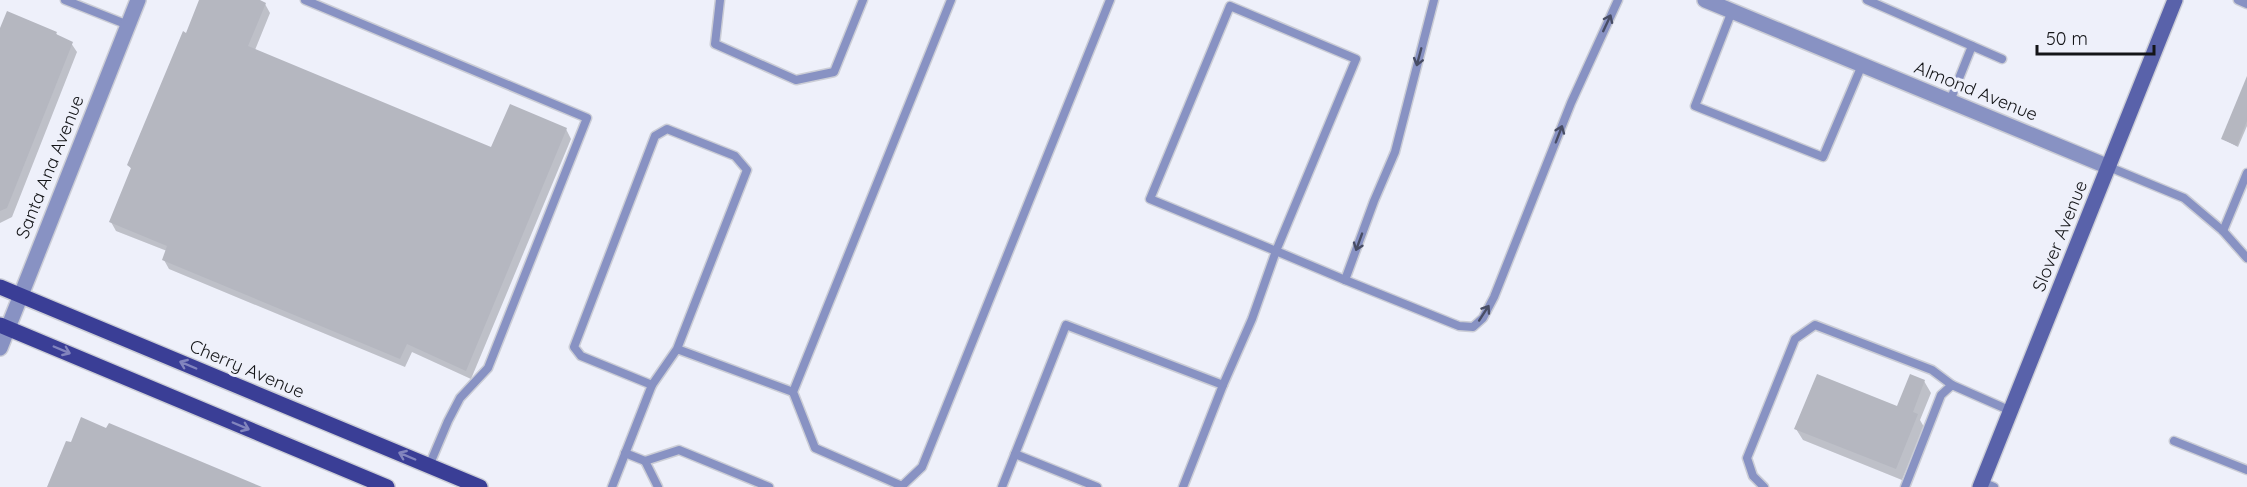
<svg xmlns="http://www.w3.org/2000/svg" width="2247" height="487" font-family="Quicksand,sans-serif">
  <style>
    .shadow { fill: #0003 }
    .building { fill: #b5b7c0 }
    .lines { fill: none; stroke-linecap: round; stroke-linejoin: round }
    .service-casing { stroke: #cbcdd6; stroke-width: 11 }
    .tertiary-casing { stroke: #cbcdd6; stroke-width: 18 }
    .secondary-casing { stroke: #cbcdd6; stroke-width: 18 }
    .primary-casing { stroke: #cbcdd6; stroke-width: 18 }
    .service { stroke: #8892c3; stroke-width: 8 }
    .tertiary { stroke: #8892c3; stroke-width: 15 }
    .secondary { stroke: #5962aa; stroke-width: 15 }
    .primary { stroke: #3a3e96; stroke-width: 15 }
    .oneway { stroke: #484d65 }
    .oneway2 { stroke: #8285be }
    .labels { text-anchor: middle; stroke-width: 6; stroke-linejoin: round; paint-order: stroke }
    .street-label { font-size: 18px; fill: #141518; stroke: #eef0fa }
  </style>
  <rect width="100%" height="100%" fill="#eef0fa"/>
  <g class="shadow">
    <path d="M200,0h56l9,4 5,9 -15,37 236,99 75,-20 5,10 -100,240 -59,-27 -7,15 -236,-98 -5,-9 3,-9 -51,-20 -5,-9 21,-52 -3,-5 58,-129z"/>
    <path d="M0,32l56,1 2,4 13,6 6,9 -65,165 -12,6z"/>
    <path d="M2247,80v46l-9,21 -15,-8z"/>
    <path d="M1924,381l7,12 -11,27 4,7 -22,53 -99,-40 -7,-11 102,-21z"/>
  </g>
  <g class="building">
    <path d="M199,0h61l6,3 -18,43 243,101 19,-43 57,24 -101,243 -59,-27 -7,15 -238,-99 5,-14 -58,-24 22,-54 -4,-3 56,-134 3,2z"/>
    <path d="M7,11l50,21 -1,2 17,8 -66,166 -7,3v-183z"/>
    <path d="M2247,76v45l-10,25 -16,-7z"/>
    <path d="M1817,374l80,32 13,-32 15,6 -12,32 5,2 -22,55 -102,-40z"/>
    <path d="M81,417l25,11 3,-5 153,64h-215l19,-46 5,1z"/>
  </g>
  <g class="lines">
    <defs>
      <g id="service">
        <path d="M65,0l63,25"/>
        <path d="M305,0l282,118 -99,250 -28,30 -12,23 -19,45"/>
        <path d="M720,0l-5,44 81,36 38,-8 29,-72"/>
        <path d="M951,0l-158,392 22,56 87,38 20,-19 188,-467"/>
        <path d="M1434,0l-39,152 -21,49 -29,79 114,46 14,1 10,-9 11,-21 77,-194 47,-103"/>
        <path d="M1867,0l135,59"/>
        <path d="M2238,0l9,4"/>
        <path d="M1732,11l-37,95 128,51 39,-92"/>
        <path d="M1950,101l22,-55"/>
        <path d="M2109,167l75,31 39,33 24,27"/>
        <path d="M2223,231l24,-58"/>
        <path d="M677,349l70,-179 -12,-14 -68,-27 -12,7 -81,211 7,9 71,29 25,-36 116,43"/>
        <path d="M1223,385l29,-66 24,-68 -126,-52 80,-193 126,53 -80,192 69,29"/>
        <path d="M2174,441l73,29"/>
        <path d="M625,453l20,8"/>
        <path d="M1015,454l82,33"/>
        <path d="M1982,482l12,5"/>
        <path d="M612,487l40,-102"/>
        <path d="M658,487l-13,-26 34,-11 90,37"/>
        <path d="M1002,487l64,-162 157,60 -40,102"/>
        <path d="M1764,487l-11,-11 -6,-18 48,-119 20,-14 117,45 20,15"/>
        <path d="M1905,487l36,-92 11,-10 59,26"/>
      </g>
      <g id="tertiary">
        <path d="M1705,0l404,167"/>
        <path d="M0,348l138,-348"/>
      </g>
      <path id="secondary" d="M1980,487l195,-487"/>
      <g id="primary">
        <path d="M0,287l480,200"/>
        <path d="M0,325l387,162"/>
      </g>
    </defs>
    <use href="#service" class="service-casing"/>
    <use href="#tertiary" class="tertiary-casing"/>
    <use href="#secondary" class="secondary-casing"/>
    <use href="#primary" class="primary-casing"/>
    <use href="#service" class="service"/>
    <use href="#tertiary" class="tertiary"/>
    <use href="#secondary" class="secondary"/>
    <use href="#primary" class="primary"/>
  </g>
  <defs><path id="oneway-shaft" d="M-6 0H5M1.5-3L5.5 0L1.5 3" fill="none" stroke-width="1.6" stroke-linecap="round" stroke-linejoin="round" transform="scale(1.5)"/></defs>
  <g class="oneway">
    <use href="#oneway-shaft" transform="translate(1607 23) rotate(-65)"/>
    <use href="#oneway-shaft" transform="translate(1419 57) rotate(105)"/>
    <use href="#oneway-shaft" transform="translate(1559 134) rotate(-69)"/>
    <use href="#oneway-shaft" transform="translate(1359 242) rotate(110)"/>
    <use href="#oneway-shaft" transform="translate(1484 313) rotate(-57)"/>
  </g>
  <g class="oneway2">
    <use href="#oneway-shaft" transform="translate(62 350) rotate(23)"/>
    <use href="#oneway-shaft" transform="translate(188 365) rotate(-157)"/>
    <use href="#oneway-shaft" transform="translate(241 426) rotate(23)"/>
    <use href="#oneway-shaft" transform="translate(407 456) rotate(-157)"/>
  </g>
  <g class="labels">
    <g class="street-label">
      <text transform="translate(1976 91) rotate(22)" y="6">Almond Avenue</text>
      <text transform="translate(50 167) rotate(-68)" y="6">Santa Ana Avenue</text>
      <text transform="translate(2060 236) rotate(-68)" y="6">Slover Avenue</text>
      <text transform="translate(247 369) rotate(23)" y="6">Cherry Avenue</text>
    </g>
  </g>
  <path d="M2037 45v9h117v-9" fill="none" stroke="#141518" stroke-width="3"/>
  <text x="2046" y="45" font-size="18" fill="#141518" stroke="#eef0fa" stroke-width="4.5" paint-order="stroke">50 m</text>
</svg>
